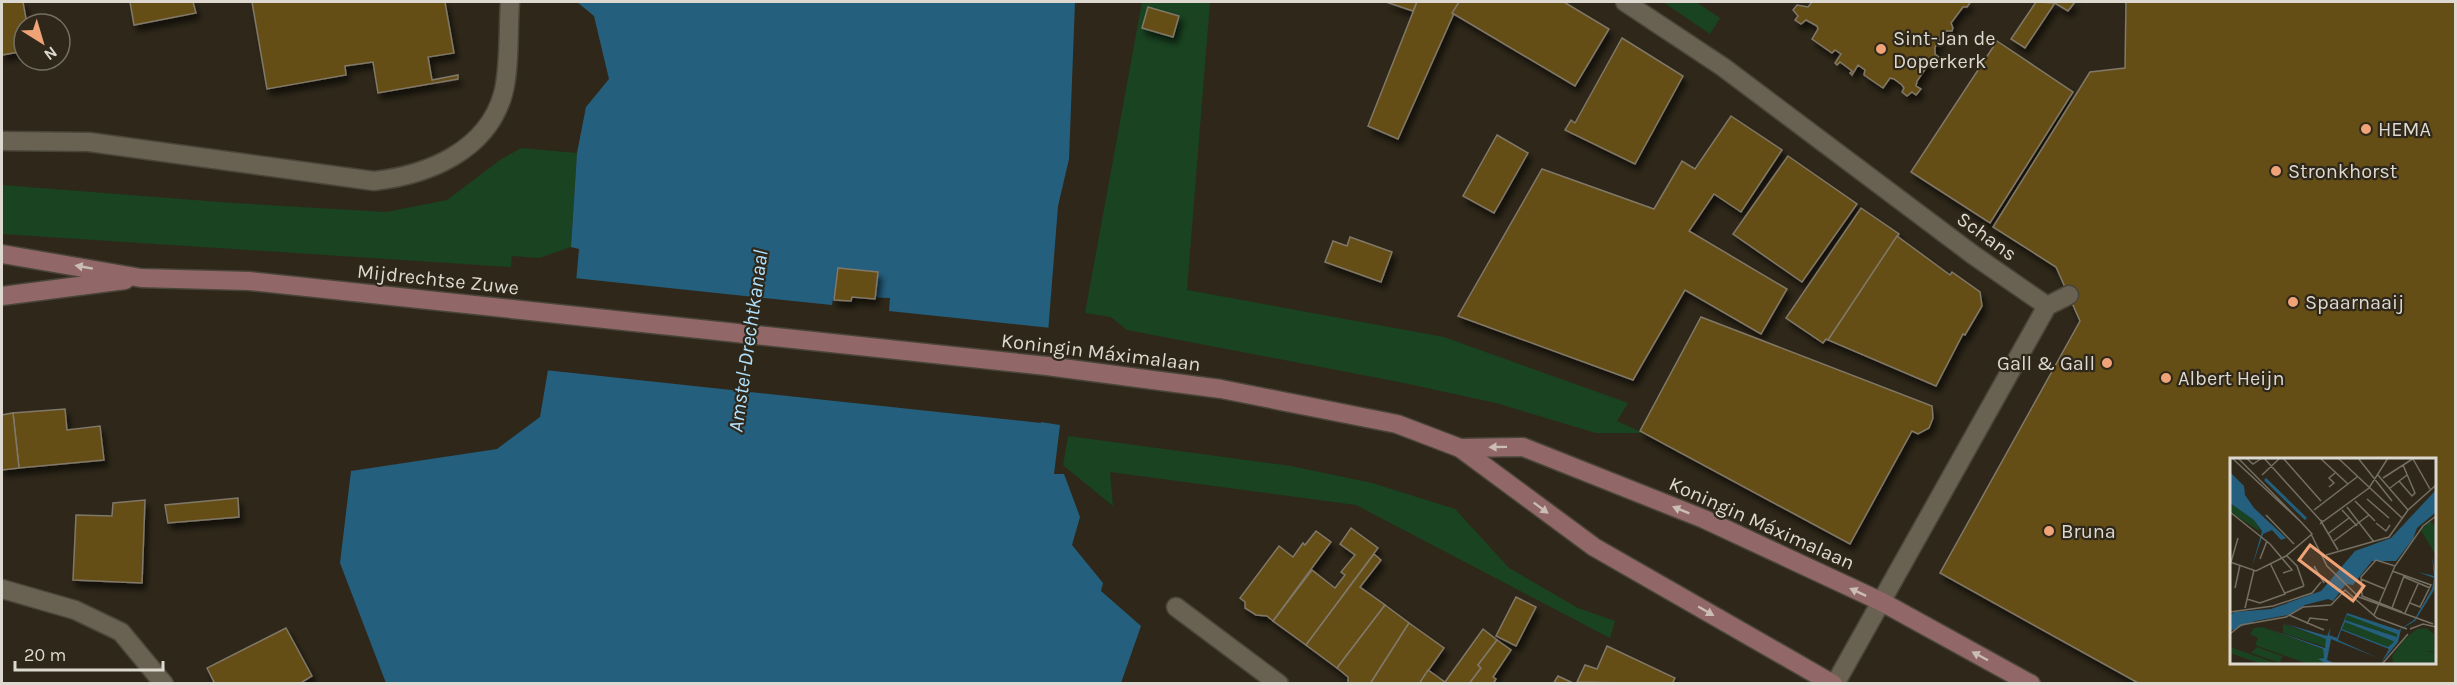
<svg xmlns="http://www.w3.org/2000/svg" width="2457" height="685" font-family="Karla,sans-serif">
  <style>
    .green { fill: #194321 }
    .water { fill: #255f7e }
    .pier { fill: #2f281a }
    .building { fill: #654d16; stroke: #807868; stroke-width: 1.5; fill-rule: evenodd; filter: url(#shadow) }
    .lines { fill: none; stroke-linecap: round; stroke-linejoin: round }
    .street-casing { stroke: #4a453a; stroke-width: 21 }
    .secondary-casing { stroke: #4a453a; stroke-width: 21 }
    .street { stroke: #696151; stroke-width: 18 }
    .secondary { stroke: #916867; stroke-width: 18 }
    .oneway { fill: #cabdb6 }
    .poi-dot { fill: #efa377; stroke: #2f281a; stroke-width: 2 }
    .labels { text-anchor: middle; stroke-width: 4.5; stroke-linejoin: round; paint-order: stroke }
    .poi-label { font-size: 20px; fill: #ddd9d0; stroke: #2f281a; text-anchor: start }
    .street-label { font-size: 20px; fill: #ddd9d0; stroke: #2f281a }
    .water-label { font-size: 21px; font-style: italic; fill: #b0e1fe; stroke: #2f281a }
    .inset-river { fill: none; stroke: #255f7e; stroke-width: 3 }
    .inset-road { fill: none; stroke: #756f63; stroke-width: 1.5 }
    .view { fill: #efa377; fill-opacity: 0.15; stroke: #efa377; stroke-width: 3 }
    .inset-edge { fill: none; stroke: #ddd9d0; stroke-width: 3 }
  </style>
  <defs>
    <filter id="shadow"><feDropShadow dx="3.5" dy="6" stdDeviation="3" flood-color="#0009"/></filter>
  </defs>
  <rect width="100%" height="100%" fill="#2f281a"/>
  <g class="green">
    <path d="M1142,2h68l-23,288 257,47 184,66 -11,18 26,12h-47l-100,-30 -97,-21 -272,-52 -16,-13 -26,-4z"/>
    <path d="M1663,2h33l24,16 -10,16z"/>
    <path d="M521,148l56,5 -6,94 -32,11 -27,-2 -1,11 -509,-33v-49l231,18 153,9 61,-12 53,-40z"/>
    <path d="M1068,436l223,30 81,17 83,26 54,59 69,40 37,13 -5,17 -254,-133 -246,-33 3,34 -50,-41z"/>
  </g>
  <path class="water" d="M577,2h498l-6,157 -11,47 -17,216 19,3 -6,49h10l16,43 -8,28 31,38 -2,8 40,35 -20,57h-735l-46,-120 11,-92 146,-22 43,-32 8,-47 20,2 11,-123 -8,-2 6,-94 9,-46 23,-28 -15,-63z"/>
  <path class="pier" d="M574,278l258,27 1,-6 18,2 1,-4 38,1 -1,13 162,17 -6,82 -4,13 -496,-53 3,-3 18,2z"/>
  <g class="building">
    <path d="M2,2h21l4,22h-3v27l-22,4z"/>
    <path d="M130,2h63l3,11 -62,12z"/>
    <path d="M252,2h193l9,51 -26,4 4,23 26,-5v4l-80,14 -5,-31 -28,4 1,9 -79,14z"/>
    <path d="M1386,2h31l-4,9z"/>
    <path d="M1417,2h42l-61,137 -30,-13z"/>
    <path d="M1459,2h105l45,27 -34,57 -123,-73z"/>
    <path d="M1812,2h156l2,1 -3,4h-4l-12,16 2,5 -1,3h-6l-11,16v7l5,4 -5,5 -3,-3 -2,2 -13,19 -1,5 5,3 -5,6 -4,-3 -5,4 -5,-4 2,-4 -2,-3 -8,-6 -4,-1 -7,10 -19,-13 1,-5 -7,-5 -6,10 -2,-2 2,-2 -12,-9 -3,3 -2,-2 6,-9 -6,-4 -3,3 -20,-14 6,-10 -1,-3 -11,-6 -5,4 -6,-4 3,-4 -5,-6 4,-5 11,2z"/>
    <path d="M2036,2l19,1 -30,45 -14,-9z"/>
    <path d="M2053,2h22l-7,9z"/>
    <path d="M2126,2h330v682h-316l-200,-111 140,-252 -24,-54 -63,-40 97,-155 35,-4zM2232,460h202v202h-202z"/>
    <path d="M1148,7l31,9 -6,21 -31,-9z"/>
    <path d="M1622,38l61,38 -48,88 -70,-34 6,-10 4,3z"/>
    <path d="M1997,41l76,51 -83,131 -79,-51z"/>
    <path d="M1731,116l51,34 -41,62 -27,-18 -25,37 98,58 -26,45 -76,-44 -52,90 -175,-64 84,-147 112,40 28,-48 13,8z"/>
    <path d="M1497,135l31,18 -34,60 -31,-17z"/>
    <path d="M1788,156l69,48 -55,78 -69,-48z"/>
    <path d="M1861,208l38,26 -71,106 -2,-1 -3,4 -37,-25z"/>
    <path d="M1897,236l53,39 2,-3 28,20 2,14 -17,29 -2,-1 -27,52 -108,-46z"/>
    <path d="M1350,237l42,15 -11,30 -56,-20 8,-21 14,5z"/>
    <path d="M838,268l40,4 -3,27 -23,-2 -1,4 -17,-1z"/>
    <path d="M1701,317l231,89 1,12 -4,10 -11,6 -6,-3 -62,113 -210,-113z"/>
    <path d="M65,409l2,21 33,-4 4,34 -85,8 -6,-55z"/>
    <path d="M13,413l6,55 -17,2v-55z"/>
    <path d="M238,498l1,19 -71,6 -3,-18z"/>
    <path d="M145,500l-3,83 -69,-3 3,-65 36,1 1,-13z"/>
    <path d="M1351,528l27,20 -72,97 -33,-24 39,-51 23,18 10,-13 -4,-3 14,-17 -15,-11z"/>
    <path d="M1316,531l15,11 -58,79 -6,-5 -11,-1 -11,-7v-6l-5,-4 39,-52 14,11 10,-14 2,2z"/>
    <path d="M1374,554l7,6 -21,27 25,18 -48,63 -31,-23z"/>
    <path d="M1516,597l20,10 -20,39 -20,-10z"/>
    <path d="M1385,605l24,18 -39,61h-22v-7l-11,-9z"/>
    <path d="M1409,623l35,25 -25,36h-49z"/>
    <path d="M286,628l26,48 -13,8h-84l-8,-16z"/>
    <path d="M1483,629l14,11 -19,25 3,3 -12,16h-50l9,-14 17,12z"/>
    <path d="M1497,640l14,10 -18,27 3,2 -3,5h-24l12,-16 -3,-3z"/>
    <path d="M1607,646l68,32 -3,6 -95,-2 8,-17 12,4z"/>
    <path d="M1558,676l15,7 -20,1z"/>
  </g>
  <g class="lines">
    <defs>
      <g id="street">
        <path d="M1625,2l98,65 249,187 75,52 -212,378"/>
        <path d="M2,141l87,1 285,39c54,-6 113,-30 129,-87 7,-25 5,-66 7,-92"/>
        <path d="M2047,306l22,-11"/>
        <path d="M2,589l73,21 46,22 43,52"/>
        <path d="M1176,607l103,77"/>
      </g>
      <g id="secondary">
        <path d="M2,254l139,24 108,3 798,85 174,23 176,35 63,24 134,99 239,137"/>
        <path d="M2,296l123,-16"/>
        <path d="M1460,448l63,-1 181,72 178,83 149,82"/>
      </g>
    </defs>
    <use href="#street" class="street-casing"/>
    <use href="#secondary" class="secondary-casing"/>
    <use href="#street" class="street"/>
    <use href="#secondary" class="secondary"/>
  </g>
  <defs><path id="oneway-solid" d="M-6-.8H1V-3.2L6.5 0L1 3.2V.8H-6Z" transform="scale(1.5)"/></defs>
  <g class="oneway">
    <use href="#oneway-solid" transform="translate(84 267) rotate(-170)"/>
    <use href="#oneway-solid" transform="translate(1498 447) rotate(179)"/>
    <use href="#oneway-solid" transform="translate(1541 508) rotate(37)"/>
    <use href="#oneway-solid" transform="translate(1681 510) rotate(-158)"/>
    <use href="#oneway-solid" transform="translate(1858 592) rotate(-155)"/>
    <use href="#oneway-solid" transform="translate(1706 611) rotate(30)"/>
    <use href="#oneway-solid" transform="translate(1980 656) rotate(-152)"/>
  </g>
  <g class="poi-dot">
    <circle cx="1881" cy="49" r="6"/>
    <circle cx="2366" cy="129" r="6"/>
    <circle cx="2276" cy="171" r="6"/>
    <circle cx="2293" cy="302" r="6"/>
    <circle cx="2107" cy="363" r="6"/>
    <circle cx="2166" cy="378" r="6"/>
    <circle cx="2049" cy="531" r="6"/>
  </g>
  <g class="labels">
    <g class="poi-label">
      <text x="1893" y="45">Sint-Jan de<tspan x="1893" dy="23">Doperkerk</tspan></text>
      <text x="2378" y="136">HEMA</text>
      <text x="2288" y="178">Stronkhorst</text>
      <text x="2305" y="309">Spaarnaaij</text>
      <text x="2095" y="370" text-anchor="end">Gall &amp; Gall</text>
      <text x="2178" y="385">Albert Heijn</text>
      <text x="2061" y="538">Bruna</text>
    </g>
    <g class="street-label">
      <text transform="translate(1987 236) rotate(36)" y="7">Schans</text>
      <text transform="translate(438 279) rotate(6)" y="7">Mijdrechtse Zuwe</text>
      <text transform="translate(1101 352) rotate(7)" y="7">Koningin Máximalaan</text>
      <text transform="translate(1762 523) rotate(24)" y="7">Koningin Máximalaan</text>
    </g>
    <g class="water-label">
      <text transform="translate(748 341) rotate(-82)" y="7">Amstel-Drechtkanaal</text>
    </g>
  </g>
  <g transform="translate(2230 458)">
    <rect width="206" height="206" fill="#2f281a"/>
    <path d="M0,45l25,17 6,12 -31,-20zM200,63l5,5v28l-14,-24zM117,156l50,20v3l-52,-17zM114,163l50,20v1l-6,5 -46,-18zM53,166l43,15v8l-43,-14zM32,169l61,22 2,14h-19l-51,-18 3,-7 -8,-4 4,-6zM196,170l8,6 1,17 -11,1h11v11h-42l-1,-7 12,-16 13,-11zM0,189l45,16h-16l-29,-10zM27,189l25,9 -2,7 -29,-10z" fill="#194321"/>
    <path d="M0,14l14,14 1,9 9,13 32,30 -5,2 -9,-10 -9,4 -11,33 10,-36 -8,-11 -24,-17zM205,33v22l-18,15 -4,11 -17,22h-24l-19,24 -7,-1 -13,17 -5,-2 -23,6 -17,10 -33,6 -25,10v-16l5,-3 36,-3 50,-18 34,-40 36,-13zM202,99l3,16 -1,17 -19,31 -14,8 -3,13 -17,21 8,-14 -48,-19 -3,10 40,18 -47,-19 -4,21 7,3h-9l-7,-4 6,-1 -1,-9 -54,-20 56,19 1,-9 -43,-16 44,13 4,-9 -2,8 8,3 10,-25 52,17 15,-10 18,-31 2,-11 -16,-6 16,4zM117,157l50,19v3l-52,-17zM115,164l48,19 1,1 -6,5 -46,-18z" fill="#255f7e" fill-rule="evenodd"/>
    <path class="inset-river" d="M35,21l41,40"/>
    <path class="inset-road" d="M2,0l69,64M8,0l65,66M16,0l7,6 9,-6M34,0l57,63M53,0l38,43M90,0l28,26M108,0l64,60M128,0l34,43M183,1l17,30M147,16l31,36M32,17l18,-17M153,20l31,-20M169,23l13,15 3,-3 -12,-28M99,29l5,-4 -5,-5 6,-5M160,30l17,-13M137,41l22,19M125,43l20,20M117,49l27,35M84,52l43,-33M112,52l15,16M0,54l40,32 22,26 -9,3M36,57l28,29M92,62l-1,3 48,-35 19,-30M92,65l16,27M146,65l10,8 4,-6M99,75l20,-15M81,76l16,32 32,31 74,27M104,83l35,-26M56,97l11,11 7,20M96,97l63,-18 19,-27 28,-25M30,101l7,-18M0,104l26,9 30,-15 26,-22 -10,-11M1,104l7,-24M84,108l10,17M165,108l-19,-6 -15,17 1,19 40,16M162,113l39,14 -11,22 -10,-4M174,119l26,11M131,121l24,10M5,130l5,-23M55,135l19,-7M17,141l13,4 25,-9 -15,-31M15,150l9,-38M162,150l12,-32M0,154l43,-6 39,-13 9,-11M175,155l13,-29M59,157l35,15M144,157l21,-49 28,-40 13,-10M77,166l3,-6 18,2M180,171l13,-5 13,3M0,176l11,-9 45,-8 17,-10 28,-2 14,-15 32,28 30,11M153,205l25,-29"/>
    <path class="view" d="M80,87l54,41 -11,15 -54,-41z"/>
    <rect width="206" height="206" class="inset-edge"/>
  </g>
  <rect width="2457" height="685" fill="none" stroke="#ddd9d0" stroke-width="6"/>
  <g transform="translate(42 42) rotate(143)"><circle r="28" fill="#2f281a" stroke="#756f63" stroke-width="1.5"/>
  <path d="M0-4.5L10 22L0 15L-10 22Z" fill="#efa377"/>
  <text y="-9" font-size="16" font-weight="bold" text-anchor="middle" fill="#ddd9d0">N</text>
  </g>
  <path d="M15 661v9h148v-9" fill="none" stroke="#ddd9d0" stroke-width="3"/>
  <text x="24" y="661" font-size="18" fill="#ddd9d0" stroke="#2f281a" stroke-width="4.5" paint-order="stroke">20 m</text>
</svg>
